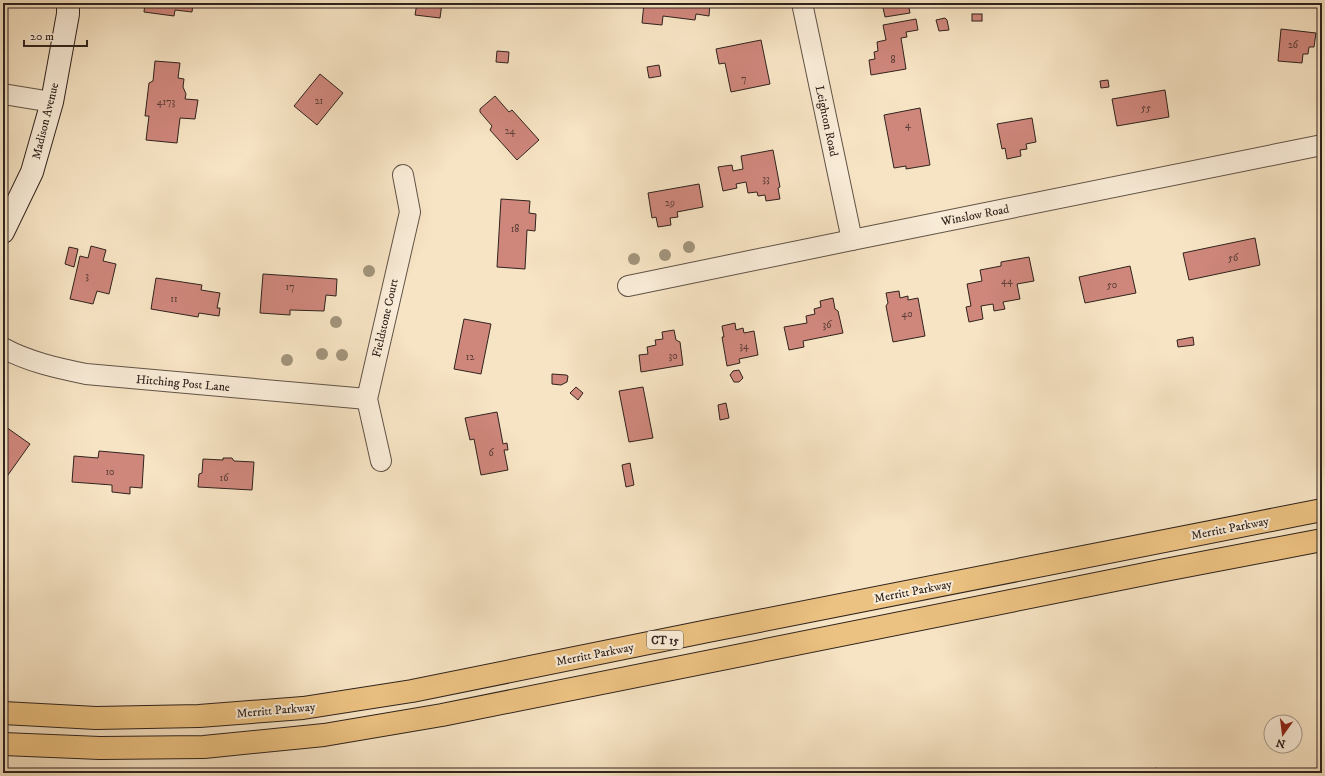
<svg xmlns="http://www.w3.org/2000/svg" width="1325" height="776" font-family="'IM FELL DW Pica',serif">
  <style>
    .building { fill: #cf877c; stroke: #2f231d }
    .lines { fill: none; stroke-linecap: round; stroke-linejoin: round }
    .street-casing { stroke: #615347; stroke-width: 22 }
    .secondary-casing { stroke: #2f231d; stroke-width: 24 }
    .highway-casing { stroke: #2f231d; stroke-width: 24 }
    .street { stroke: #faedd9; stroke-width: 20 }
    .secondary { stroke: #faedd9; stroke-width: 22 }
    .highway { stroke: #ecc282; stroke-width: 22 }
    .tree { fill: #a2947b }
    .labels { text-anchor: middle; stroke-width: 4; stroke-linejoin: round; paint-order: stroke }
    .number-label { font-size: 10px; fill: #573c35 }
    .shield { fill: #faedd9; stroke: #6c6055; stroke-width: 1 }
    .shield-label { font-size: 11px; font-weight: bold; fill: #2f231d }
    .street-label { font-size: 12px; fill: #2f231d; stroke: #faedd9 }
  </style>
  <rect width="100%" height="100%" fill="#f7e4c4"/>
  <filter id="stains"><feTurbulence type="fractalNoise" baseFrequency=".005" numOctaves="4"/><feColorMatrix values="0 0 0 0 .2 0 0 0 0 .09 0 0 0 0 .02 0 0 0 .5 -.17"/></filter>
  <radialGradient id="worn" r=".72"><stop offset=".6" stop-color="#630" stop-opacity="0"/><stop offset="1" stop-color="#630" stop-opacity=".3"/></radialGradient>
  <g class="building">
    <path d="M145,3h48l-1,9 -17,-2 -1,6 -30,-4z"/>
    <path d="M417,3h25l-2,15 -25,-3z"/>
    <path d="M644,3h66l-1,13 -13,-2 -1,6 -32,-4 -1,9 -20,-2z"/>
    <path d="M882,3h26l2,10 -25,4z"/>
    <rect x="972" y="14" width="10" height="7"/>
    <path d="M3,18h4l-4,24z"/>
    <path d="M945,18l2,2 2,10 -10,1 -3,-11z"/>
    <path d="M916,19l2,11 -12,2 1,5 -6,1 5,31 -35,6 -2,-15 6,-1 -1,-7 4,-1 -1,-9 9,-2 -3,-15z"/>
    <path d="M1281,29l35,4 -2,14h-5l-1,7h-5l-1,9 -24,-2z"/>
    <path d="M761,40l9,44 -39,8 -6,-29 -6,1 -3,-15z"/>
    <path d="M497,51l12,1 -1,11 -12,-1z"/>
    <path d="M155,61l25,2 -2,15 6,1 -1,8 3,7 -1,5 13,1 -3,19 -15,-1 -3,25 -31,-3 3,-24h-4l4,-33 4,-2z"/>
    <path d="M659,65l2,11 -12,2 -2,-11z"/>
    <path d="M320,74l23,19 -26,32 -23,-19z"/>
    <path d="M1108,80l1,7 -8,1 -1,-7z"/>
    <path d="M1165,90l4,27 -52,9 -5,-27z"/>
    <path d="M495,96l14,16 3,-2 27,30 -22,20 -27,-30 2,-4 -12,-14v-3z"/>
    <path d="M920,108l10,57 -24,4v-3l-12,2 -10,-53z"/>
    <path d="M1032,118l4,24 -10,2 1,5 -7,1 1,6 -14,3 -2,-11 -3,1 -5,-25z"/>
    <path d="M773,150l7,37 -2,1 2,11 -14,2 -1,-6 -7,1 -1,-4 -9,1 -2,-11 -10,2 1,4 -14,3 -5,-24 14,-2 1,6 10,-2 -2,-13z"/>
    <path d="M699,184l4,23 -26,5 1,5 -8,1 1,7 -13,2 -2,-10 -4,1 -4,-25z"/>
    <path d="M501,199l29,2 -1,12 7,1 -1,17 -8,-1 -2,39 -28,-2z"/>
    <path d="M1255,238l5,27 -71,15 -6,-27z"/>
    <path d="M91,246l15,4 -3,11 13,3 -7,30 -12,-3 -4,13 -23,-5 10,-43 8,2z"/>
    <path d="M69,247l9,2 -4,18 -9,-3z"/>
    <path d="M1029,257l5,24 -17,3 3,15 -17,3 2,7 -11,2 -1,-7 -12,2 2,13 -14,3 -3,-15 5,-1 -4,-22 15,-3 -2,-11 21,-4v-4z"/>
    <path d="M1130,266l6,27 -51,10 -6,-26z"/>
    <path d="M263,274l74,5 -1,17 -10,-1 -2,16 -34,-1v5l-30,-2z"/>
    <path d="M156,278l46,7 -1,5 19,3 -3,15h3l-1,8 -20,-3 -1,4 -47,-8z"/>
    <path d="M899,291l1,7 8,-2v4l10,-2 7,38 -32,6 -7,-36 2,-3 -2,-10z"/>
    <path d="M833,298l2,11 3,2 5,22 -40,8 1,6 -15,3 -5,-23 23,-4 -1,-7 9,-2 -1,-5 7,-2 -1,-6z"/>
    <path d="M464,319l27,5 -10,50 -27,-5z"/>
    <path d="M735,323l1,7 7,-2 1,5 10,-2 4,24 -19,4 1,4 -13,3 -5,-29h2l-2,-11z"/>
    <path d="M674,330l2,10 4,2 3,23 -42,7 -2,-17 9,-1 -1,-7 9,-2 -1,-5 8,-1 -1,-7z"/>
    <path d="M1193,337l1,8 -16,2 -1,-7z"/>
    <path d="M739,370l4,8 -4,4h-5l-4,-7 3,-4z"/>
    <path d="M552,374l14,1 2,1 -1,6 -6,3 -9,-1z"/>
    <path d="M576,387l7,6 -5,7 -8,-7z"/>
    <path d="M643,387l10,51 -24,4 -10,-51z"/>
    <path d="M726,403l3,15 -9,2 -2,-15z"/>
    <path d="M497,412l6,32 4,-1 1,7h-4l4,20 -27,5 -7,-36 -4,1 -5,-22z"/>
    <path d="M6,427l24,17 -27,38v-51z"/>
    <path d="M99,451l45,4 -2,33 -12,-1v7l-18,-2v-7l-40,-3 2,-26 24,2z"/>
    <path d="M223,458h9l2,3 20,1 -2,28 -54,-3 1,-13 3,-1 1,-14 20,1z"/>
    <path d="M630,463l4,22 -8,2 -4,-22z"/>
    <path d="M1157,768l5,5h-14l5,-4z"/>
  </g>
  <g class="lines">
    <defs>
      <g id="street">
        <path d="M802,3l50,237"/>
        <path d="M3,94l49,8"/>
        <path d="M628,286l224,-46 470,-95"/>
        <path d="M3,348c26,14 54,20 83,26l281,25"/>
        <path d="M381,461l-14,-62 43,-187 -7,-37"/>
      </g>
      <path id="secondary" d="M3,232l29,-60 20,-70 16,-88v-11"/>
      <g id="highway">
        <path d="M3,713l93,5 103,-2 104,-8 109,-17 296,-60 614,-121"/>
        <path d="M3,744l97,4 104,-1 120,-12 118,-20 723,-145 157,-30"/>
      </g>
    </defs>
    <use href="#street" class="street-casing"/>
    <use href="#secondary" class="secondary-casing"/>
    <use href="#highway" class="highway-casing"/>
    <use href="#street" class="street"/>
    <use href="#secondary" class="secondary"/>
    <use href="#highway" class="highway"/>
  </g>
  <g class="tree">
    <circle cx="689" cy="247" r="6"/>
    <circle cx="665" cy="255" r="6"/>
    <circle cx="634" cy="259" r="6"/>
    <circle cx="369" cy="271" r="6"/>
    <circle cx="336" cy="322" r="6"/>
    <circle cx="322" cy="354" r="6"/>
    <circle cx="342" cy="355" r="6"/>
    <circle cx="287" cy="360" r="6"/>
  </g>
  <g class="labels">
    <g class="number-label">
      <text x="1293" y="48">26</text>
      <text x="893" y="63">8</text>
      <text x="744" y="82">7</text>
      <text x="319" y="104">21</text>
      <text x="166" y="105">4173</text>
      <text x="1146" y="111">55</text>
      <text x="908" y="128">4</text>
      <text x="510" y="134">24</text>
      <text x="766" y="182">33</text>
      <text x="670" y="206">29</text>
      <text x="515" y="232">18</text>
      <text x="1233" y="261">56</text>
      <text x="87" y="279">3</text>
      <text x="1007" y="284">44</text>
      <text x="1112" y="288">50</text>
      <text x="290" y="290">17</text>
      <text x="174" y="302">11</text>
      <text x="907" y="317">40</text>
      <text x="827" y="328">36</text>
      <text x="744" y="349">34</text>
      <text x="673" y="359">30</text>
      <text x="470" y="360">12</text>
      <text x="491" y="456">6</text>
      <text x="110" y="475">10</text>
      <text x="224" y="481">16</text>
    </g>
    <rect class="shield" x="647" y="631" width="36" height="18" rx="3"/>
    <g class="shield-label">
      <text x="665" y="644">CT 15</text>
    </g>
    <g class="street-label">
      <text transform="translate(45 121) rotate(-76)" y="4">Madison Avenue</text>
      <text transform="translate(827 121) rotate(78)" y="4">Leighton Road</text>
      <text transform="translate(975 215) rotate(-11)" y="4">Winslow Road</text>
      <text transform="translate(385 318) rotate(-77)" y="4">Fieldstone Court</text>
      <text transform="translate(183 383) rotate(5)" y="4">Hitching Post Lane</text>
      <text transform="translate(1230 528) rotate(-11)" y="4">Merritt Parkway</text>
      <text transform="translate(913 591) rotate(-11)" y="4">Merritt Parkway</text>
      <text transform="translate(595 654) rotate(-11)" y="4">Merritt Parkway</text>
      <text transform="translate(276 710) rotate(-5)" y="4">Merritt Parkway</text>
    </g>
  </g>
  <rect width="1325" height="776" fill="none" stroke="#f7e4c4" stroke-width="16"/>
  <rect x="4" y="4" width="1317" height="768" fill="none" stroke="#2f231d" stroke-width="2"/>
  <rect x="8" y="8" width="1309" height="760" fill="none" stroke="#2f231d"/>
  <g transform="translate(1283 734) rotate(194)"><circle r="19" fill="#faedd9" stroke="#a99c8e"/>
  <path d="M0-3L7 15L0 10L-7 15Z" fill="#8f2418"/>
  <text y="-6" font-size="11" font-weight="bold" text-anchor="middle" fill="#2f231d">N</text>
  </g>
  <path d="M24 40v6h63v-6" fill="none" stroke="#2f231d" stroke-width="2"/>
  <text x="30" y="40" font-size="12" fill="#2f231d" stroke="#faedd9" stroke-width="3" paint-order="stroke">20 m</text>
  <rect width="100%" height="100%" filter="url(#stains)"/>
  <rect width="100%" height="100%" fill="url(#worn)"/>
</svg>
